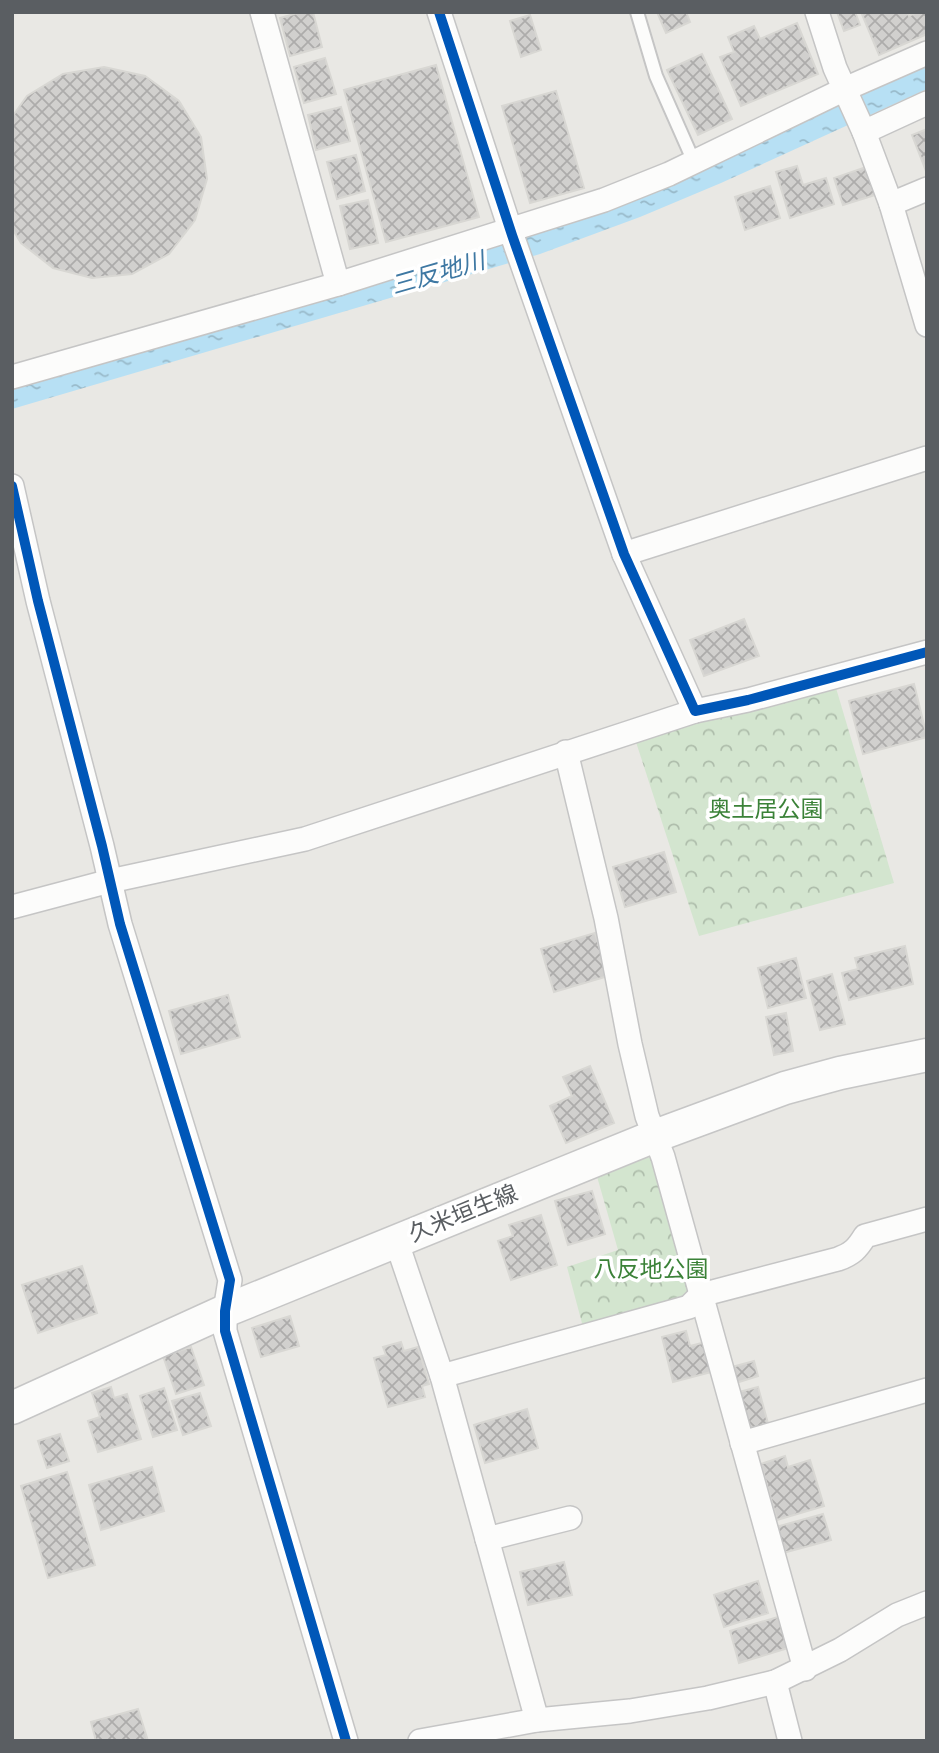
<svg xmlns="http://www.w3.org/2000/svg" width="939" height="1753" font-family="Raleway,'Noto Sans JP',sans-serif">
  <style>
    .park { fill: url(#park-crowns) }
    .water { fill: url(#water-ripples) }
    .building { fill: url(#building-cross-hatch); stroke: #d8d7d3; stroke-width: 2 }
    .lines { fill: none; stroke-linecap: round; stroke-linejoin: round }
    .service-casing { stroke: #c5c5c5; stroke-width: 16 }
    .minor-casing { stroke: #c5c5c5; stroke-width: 26 }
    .secondary-casing { stroke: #c6c6c6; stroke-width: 35 }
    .service { stroke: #fcfcfb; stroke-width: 12 }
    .minor { stroke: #fcfcfb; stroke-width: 23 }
    .secondary { stroke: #fcfcfb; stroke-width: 32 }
    .cycleway-casing { stroke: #fff; stroke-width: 15 }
    .cycleway { stroke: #0057b8; stroke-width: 10 }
    .labels { text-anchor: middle; stroke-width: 7; stroke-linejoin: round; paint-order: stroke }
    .park-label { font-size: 23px; fill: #3b8238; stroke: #fff }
    .street-label { font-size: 23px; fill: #5a5e62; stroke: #fff }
    .water-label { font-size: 24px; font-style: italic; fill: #3e78a3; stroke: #fff }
  </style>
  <defs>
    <pattern id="park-crowns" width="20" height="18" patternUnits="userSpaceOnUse" patternTransform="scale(1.75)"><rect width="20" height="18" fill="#d3e5cf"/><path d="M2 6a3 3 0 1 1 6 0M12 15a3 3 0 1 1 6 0" fill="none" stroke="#aebdab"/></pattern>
    <pattern id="water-ripples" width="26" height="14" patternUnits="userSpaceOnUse" patternTransform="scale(1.75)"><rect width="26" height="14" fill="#b7e0f4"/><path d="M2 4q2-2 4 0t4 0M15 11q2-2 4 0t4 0" fill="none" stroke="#98b9c9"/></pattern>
    <pattern id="building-cross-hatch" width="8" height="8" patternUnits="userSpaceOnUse" patternTransform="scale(1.75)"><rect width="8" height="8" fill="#d1d0ce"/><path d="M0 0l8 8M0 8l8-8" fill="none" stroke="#adacab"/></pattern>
  </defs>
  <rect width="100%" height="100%" fill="#e9e8e4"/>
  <g class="park">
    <path d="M836,688l58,195 -195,53 -64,-197 61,-22z"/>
    <path d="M657,1155l37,136 -7,8 -104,28 -16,-60 51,-17 -22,-77z"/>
  </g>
  <path class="water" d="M927,63v26l-206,94 -81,34 -100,37 -528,155v-25l327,-92z"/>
  <g class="building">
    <path d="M301,12h12l9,35 -32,9 -10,-38z"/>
    <path d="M657,12h29l4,10 -24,11z"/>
    <path d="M837,12h18l5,13 -16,6z"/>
    <path d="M861,12h46l2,4 8,-4h10v22l-48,21z"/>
    <path d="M530,15l11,35 -20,7 -11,-36z"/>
    <path d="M797,23l21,51 -77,32 -21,-49 14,-5 -6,-15 26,-11 6,13z"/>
    <path d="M702,54l30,65 -34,16 -31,-65z"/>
    <path d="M325,58l11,36 -32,9 -10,-36z"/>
    <path d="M436,65l43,152 -93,25 -42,-152z"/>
    <path d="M104,67l41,9 34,25 22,36 6,42 -12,41 -26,34 -37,20 -40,4 -39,-10 -32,-25 -9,-15v-111l15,-21 36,-22z"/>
    <path d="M556,91l28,97 -54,15 -28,-97z"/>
    <path d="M341,107l9,34 -34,9 -8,-35z"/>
    <path d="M927,129v42h-1l-14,-36z"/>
    <path d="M356,155l9,36 -28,8 -10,-37z"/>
    <path d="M797,166l6,19 23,-7 8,26 -44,14 -14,-46z"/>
    <path d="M869,166l9,28 -35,11 -9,-27z"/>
    <path d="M770,186l10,32 -35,12 -10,-33z"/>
    <path d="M368,200l10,43 -28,6 -10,-43z"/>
    <path d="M744,619l15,37 -55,20 -14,-36z"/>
    <path d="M914,684l13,53 -64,17 -14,-53z"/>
    <path d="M664,852l12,40 -51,15 -12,-40z"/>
    <path d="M595,933l13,43 -54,16 -13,-43z"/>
    <path d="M905,946l8,38 -64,16 -7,-27 16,-4 -3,-11z"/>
    <path d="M796,958l10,40 -38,10 -10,-40z"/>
    <path d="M832,974l13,50 -25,6 -13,-49z"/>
    <path d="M228,995l12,42 -59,17 -12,-43z"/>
    <path d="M786,1013l7,38 -19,4 -8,-38z"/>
    <path d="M590,1066l24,57 -48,20 -16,-37 22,-10 -9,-19z"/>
    <path d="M592,1191l13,43 -37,11 -13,-44z"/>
    <path d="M541,1215l16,50 -46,15 -13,-39 15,-5 -4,-11z"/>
    <path d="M82,1266l15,47 -59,20 -16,-48z"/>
    <path d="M290,1316l9,30 -38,11 -9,-29z"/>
    <path d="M686,1331l4,15 16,-4 9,29 -42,11 -11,-45z"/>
    <path d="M401,1342l3,9 14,-4 11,37 -7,2 3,11 -37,10 -14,-49 12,-3 -3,-8z"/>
    <path d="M191,1347l13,38 -28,9 -13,-38z"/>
    <path d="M754,1361l4,15 -22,7 -4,-16z"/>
    <path d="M111,1387l3,11 13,-4 14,45 -43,13 -10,-31 12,-4 -8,-24z"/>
    <path d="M758,1387l11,40 -19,5 -11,-40z"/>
    <path d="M164,1388l13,42 -24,7 -13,-41z"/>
    <path d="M200,1393l11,33 -28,9 -11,-34z"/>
    <path d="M527,1409l11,39 -53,15 -11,-38z"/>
    <path d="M60,1434l9,27 -22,7 -9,-27z"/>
    <path d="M785,1456l3,11 22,-7 14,46 -47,14 -16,-56z"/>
    <path d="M152,1467l12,44 -63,19 -12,-45z"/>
    <path d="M67,1472l28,93 -47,13 -27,-92z"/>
    <path d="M823,1514l8,26 -48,13 -7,-26z"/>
    <path d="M564,1562l8,33 -44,10 -8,-33z"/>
    <path d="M758,1581l10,32 -44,14 -10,-32z"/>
    <path d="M778,1617l10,31 -49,15 -9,-32z"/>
    <path d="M138,1709l10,32h-52l-5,-19z"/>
  </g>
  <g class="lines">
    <defs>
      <path id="service" d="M637,12l19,64 38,86"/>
      <g id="minor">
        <path d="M262,12l76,272"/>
        <path d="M439,12l73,223 112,319 71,157 53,-11 179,-48"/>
        <path d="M817,12l18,56 29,64 27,72 36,121"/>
        <path d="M864,132l63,-29"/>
        <path d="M891,204l36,-15"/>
        <path d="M12,377l326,-93 266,-84 65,-26 176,-85 82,-36"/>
        <path d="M12,486l26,115 64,245 18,78 110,356 -5,31v20l121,410"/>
        <path d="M624,554l303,-96"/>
        <path d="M566,752l40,166 24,126 17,72 16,41 142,512"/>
        <path d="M12,907l98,-26 195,-42 390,-128"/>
        <path d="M396,1240l46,136 95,344"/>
        <path d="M442,1376l247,-69 12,-12 137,-36c14,-5 19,-10 27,-23l62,-17"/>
        <path d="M742,1443l185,-53"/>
        <path d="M487,1539l83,-21"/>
        <path d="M775,1682l15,59"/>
        <path d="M420,1741l117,-21 93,-9 78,-13 67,-16 65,-32 57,-35 30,-12"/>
      </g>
      <path id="secondary" d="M12,1408l213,-97 430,-175 130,-48 55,-15 87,-18"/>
    </defs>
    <use href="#service" class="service-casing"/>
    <use href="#minor" class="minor-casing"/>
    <use href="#secondary" class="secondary-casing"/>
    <use href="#service" class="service"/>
    <use href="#minor" class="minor"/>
    <use href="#secondary" class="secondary"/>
    <defs>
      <g id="cycleway">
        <path d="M439,12l73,223 112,319 71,157 53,-11 179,-48"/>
        <path d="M12,486l26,115 64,245 18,78 110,356 -5,31v20l121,410"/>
      </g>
    </defs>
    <use href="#cycleway" class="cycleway-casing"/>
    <use href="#cycleway" class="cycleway"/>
  </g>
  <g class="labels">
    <g class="park-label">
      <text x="766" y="817">奥土居公園</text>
      <text x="651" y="1277">八反地公園</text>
    </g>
    <g class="street-label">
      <text transform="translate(463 1213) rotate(-22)" y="8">久米垣生線</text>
    </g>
    <g class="water-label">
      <text transform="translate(438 273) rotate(-16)" y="8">三反地川</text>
    </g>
  </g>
  <rect width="939" height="1753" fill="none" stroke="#5a5e62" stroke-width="28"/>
</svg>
